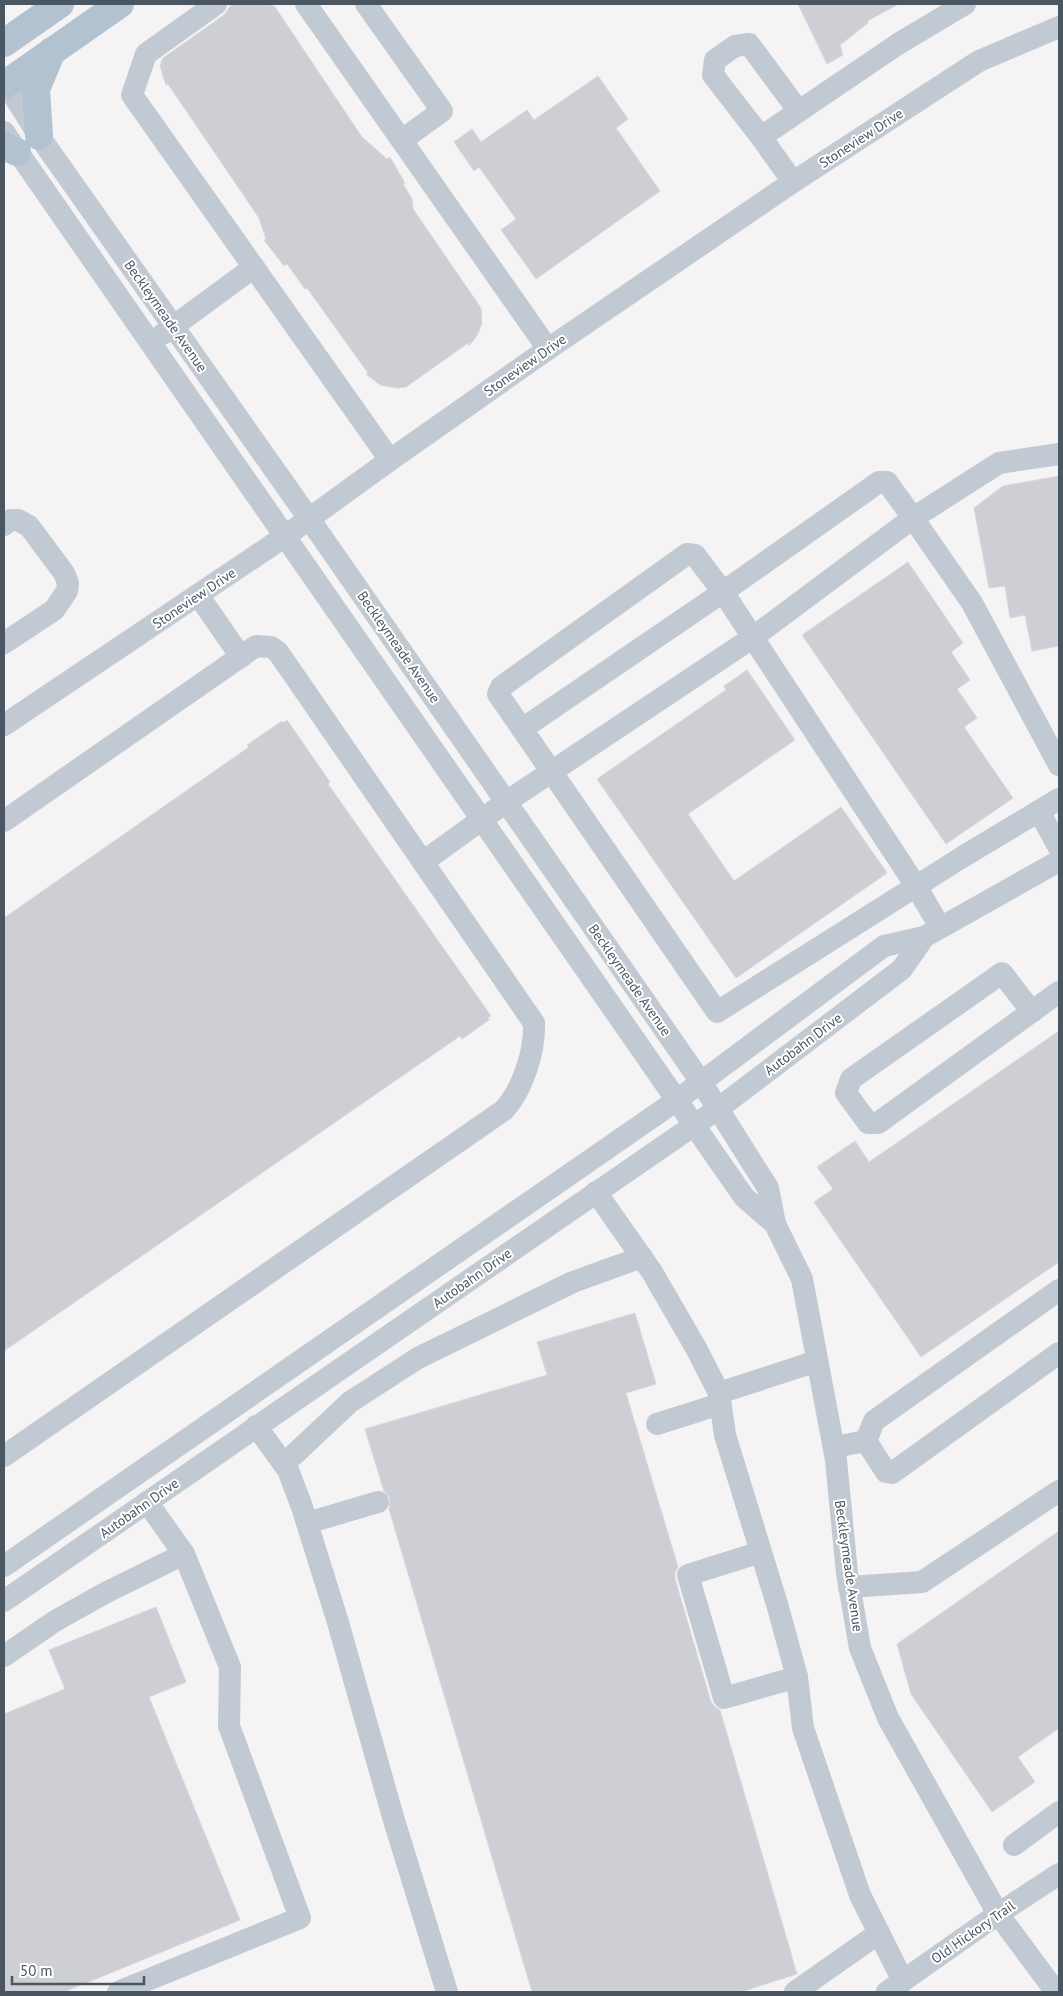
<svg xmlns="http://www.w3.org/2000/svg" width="1063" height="1996" font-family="'PT Sans',sans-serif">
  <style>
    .building { fill: #cdcfd5; stroke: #d7d9de }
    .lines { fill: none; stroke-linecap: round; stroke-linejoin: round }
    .minor { stroke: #c1cad2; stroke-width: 22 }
    .major { stroke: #b3c2d1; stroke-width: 28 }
    .labels { text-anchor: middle; stroke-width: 4; stroke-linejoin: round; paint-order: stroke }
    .street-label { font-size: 14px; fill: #4a5661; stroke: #fff }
  </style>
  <rect width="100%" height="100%" fill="#f5f3f3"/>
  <g class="building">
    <path d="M232,4h38l5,3 87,130 25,22 3,-2 15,26 -2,1 9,15 1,10 68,99 1,15 -4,11 -9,12 -1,-3 -62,44 -9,1 -17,-3 -14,-11 2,-1 -61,-85 -2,1 -18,-25 -3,2 -20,-26 2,-1 -7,-21 -91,-134 -2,1 -6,-19 3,-8 61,-43z"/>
    <path d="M798,4h101l-32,17 1,2 -28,22 3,10 -16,9z"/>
    <path d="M598,76l30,43 -12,9 44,63 -124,88 -35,-49 15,-11 -37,-52 -5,4 -20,-29 18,-13 9,13 46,-32 7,10z"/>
    <path d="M1059,476v170l-27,5 -7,-36 -15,3 -5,-32 -16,2 -15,-80 29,-22z"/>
    <path d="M908,562l55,81 -12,9 19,28 -13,9 20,29 -13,9 49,71 -67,46 -144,-209z"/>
    <path d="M747,670l48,70 -107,74 46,67 107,-74 46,66 -151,105 -139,-199 129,-89 -2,-4z"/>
    <path d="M287,720l43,62 -2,2 163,232 -3,2 1,2 -27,19 -2,-3 -456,315v-433l245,-171 -2,-2 35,-24 1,2z"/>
    <path d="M1059,1031v231l-138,95 -107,-155 19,-13 -16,-22 38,-26 14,21z"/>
    <path d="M635,1313l21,71 -30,9 52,174 -3,5v7l36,123 4,5 5,3 77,264 -56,18h-209l-143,-483 1,-11 -6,-7 -19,-62 182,-54 -10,-33z"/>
    <path d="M1059,1531v197l-41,29 17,25 -43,30 -81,-118 -14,-50z"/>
    <path d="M156,1607l30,75 -37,15 91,223 -176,72h-60v-278l61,-25 -16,-39z"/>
  </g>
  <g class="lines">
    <g class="minor">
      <path d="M216,4l-70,50 -14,41 258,365"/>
      <path d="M306,4l242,345"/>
      <path d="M366,4l76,107 -40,29"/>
      <path d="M4,80l35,56 285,404 377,542 67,106 7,36 27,55 34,181 11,113 13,75 28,70 110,196 58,78"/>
      <path d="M4,132l740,1065 31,27"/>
      <path d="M761,137l-48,-62 2,-15 20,-14 14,-2 49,66"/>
      <path d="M793,182l-32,-45 137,-93 67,-40"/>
      <path d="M163,334l91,-67"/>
      <path d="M1059,454l-60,9 -86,55 -26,-36h-8l-156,110 -28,-37 -8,-1 -186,133 -3,7 219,318 247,-156 95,-57"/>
      <path d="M4,525l6,-5h8l11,6 35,47 4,10 -1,8 -13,19 -50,33"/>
      <path d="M198,595l43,62"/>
      <path d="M4,725l280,-188 106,-77 158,-111 245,-167 186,-121 80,-34"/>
      <path d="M522,729l201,-137 193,294 24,41"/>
      <path d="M1039,811l20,37"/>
      <path d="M4,821l252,-175 15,1 7,5 256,371c1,28 -11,66 -30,87l-500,346"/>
      <path d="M423,862l83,-60 246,-164 161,-120 59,85 87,162"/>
      <path d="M1032,1012l-30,-39 -151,106 -5,14 22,30h10l181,-131"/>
      <path d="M596,1192l56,80 44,76 23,45 98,-32"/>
      <path d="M719,1393l6,42 52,169 20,73 6,51 57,167 43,86"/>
      <path d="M657,1424l63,-20"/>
      <path d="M256,1426l32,44 14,37 35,112 56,198 54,175"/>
      <path d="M866,1441l8,-20 185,-131"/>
      <path d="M834,1447l32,-6 20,31 6,1 167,-120"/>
      <path d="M284,1464l66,-62 68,-44 155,-76 69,-25"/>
      <path d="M307,1523l71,-21"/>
      <path d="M761,1552l-73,23 36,123 73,-21"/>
      <path d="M4,1566l673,-466 207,-154 40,-9 135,-76"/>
      <path d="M849,1587l73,-5 137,-91"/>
      <path d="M4,1601l715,-493 183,-139 22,-32"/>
      <path d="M4,1656l51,-35 50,-28 79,-39"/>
      <path d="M1014,1845l45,-33"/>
      <path d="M118,1992l182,-74 -71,-192 1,-59 -46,-113 -37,-52"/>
      <path d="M795,1992l84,-59"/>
      <path d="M887,1992l111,-78 61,-40"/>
    </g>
    <g class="major">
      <path d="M4,43l56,-39"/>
      <path d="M4,85l116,-81"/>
      <path d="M39,136l-3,-47 16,-38"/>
      <path d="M4,146l13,6"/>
    </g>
  </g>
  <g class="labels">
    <g class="street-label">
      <text transform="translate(861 138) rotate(-33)" y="5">Stoneview Drive</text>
      <text transform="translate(166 316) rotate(55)" y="5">Beckleymeade Avenue</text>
      <text transform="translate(525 365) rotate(-35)" y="5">Stoneview Drive</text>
      <text transform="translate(194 598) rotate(-34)" y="5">Stoneview Drive</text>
      <text transform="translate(399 647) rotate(55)" y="5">Beckleymeade Avenue</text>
      <text transform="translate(630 980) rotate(55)" y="5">Beckleymeade Avenue</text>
      <text transform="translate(803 1044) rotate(-37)" y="5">Autobahn Drive</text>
      <text transform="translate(472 1278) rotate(-35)" y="5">Autobahn Drive</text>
      <text transform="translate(139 1508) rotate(-35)" y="5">Autobahn Drive</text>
      <text transform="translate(849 1566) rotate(82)" y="5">Beckleymeade Avenue</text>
      <text transform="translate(973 1932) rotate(-35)" y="5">Old Hickory Trail</text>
    </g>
  </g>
  <rect width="1063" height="1996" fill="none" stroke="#4a5661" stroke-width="10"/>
  <path d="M12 1976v8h132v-8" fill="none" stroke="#4a5661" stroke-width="2.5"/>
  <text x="20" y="1976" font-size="15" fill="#4a5661" stroke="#ffffff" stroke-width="4" paint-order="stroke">50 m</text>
</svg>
